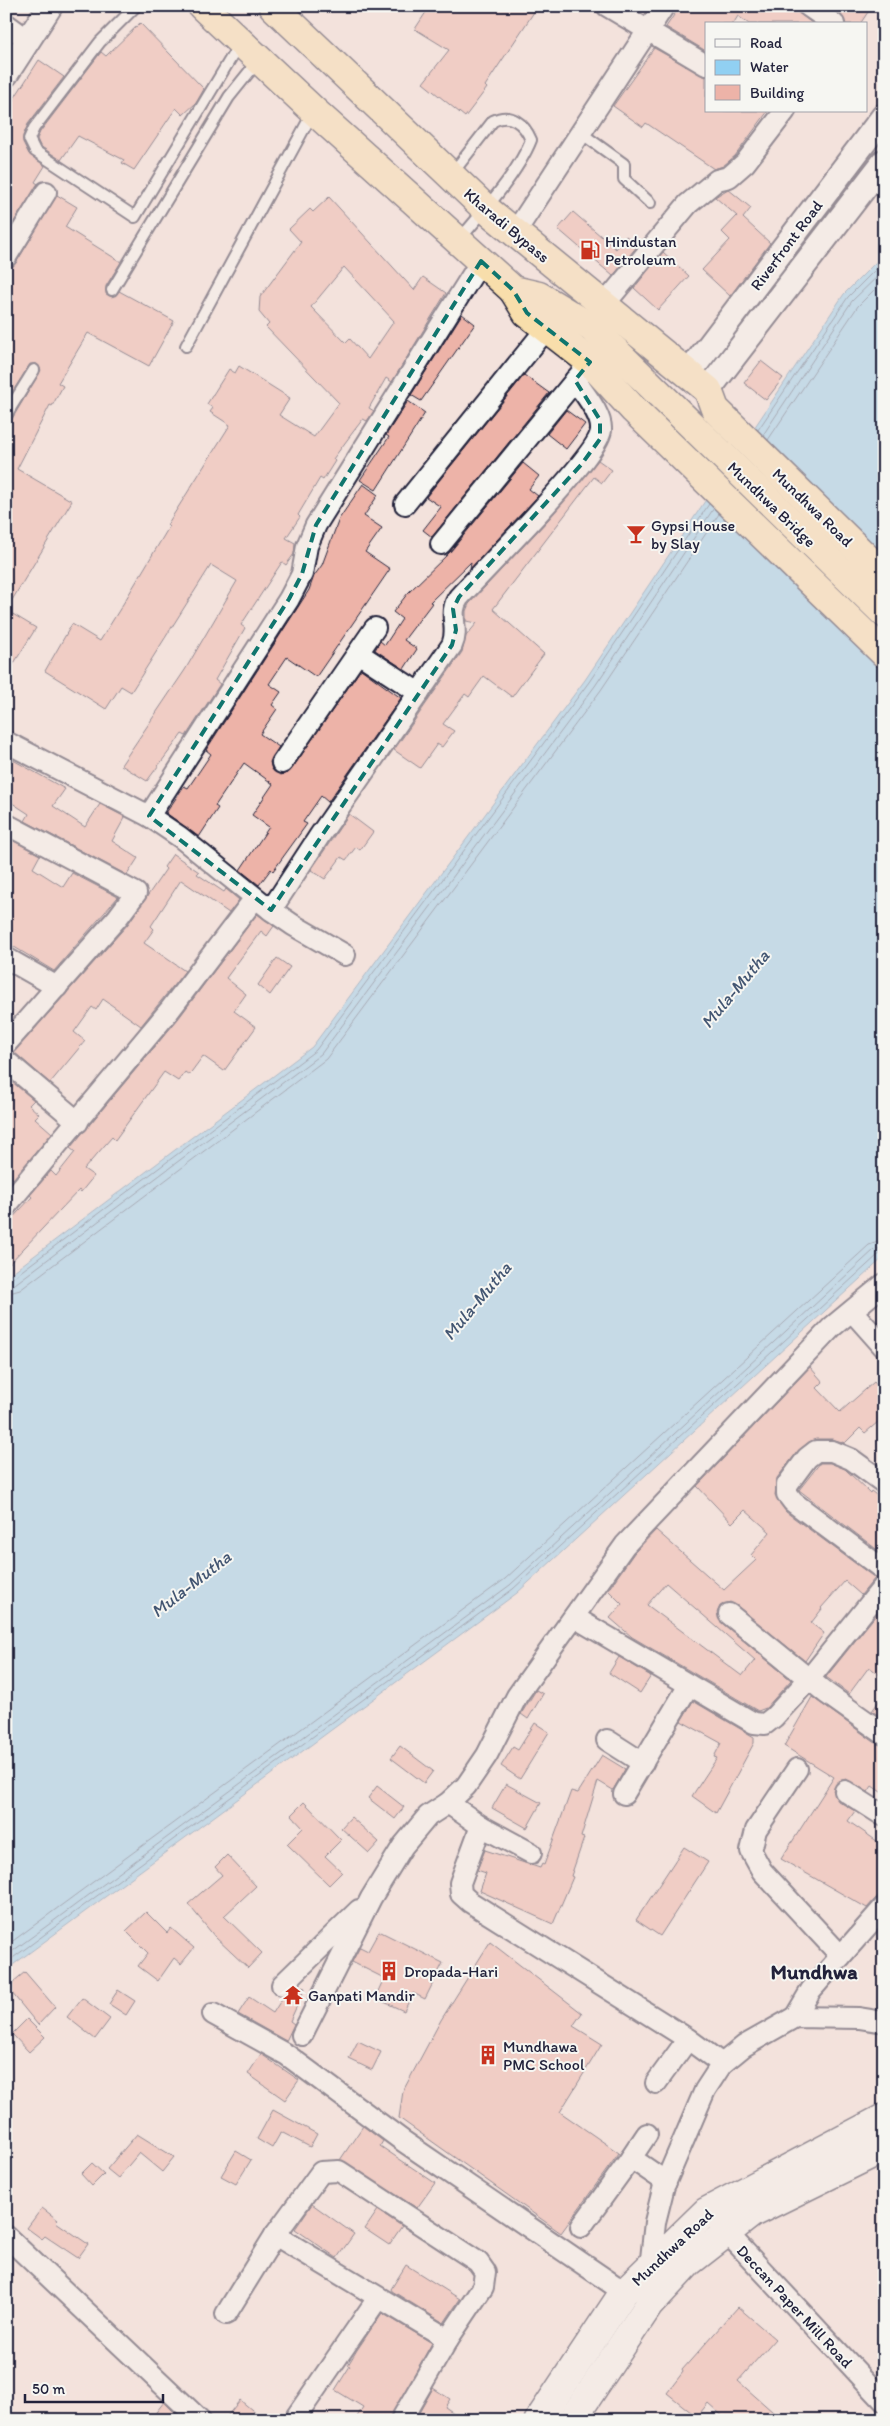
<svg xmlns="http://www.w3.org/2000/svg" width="890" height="2426" font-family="Itim,sans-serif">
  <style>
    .water { fill: #91d0f2; stroke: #658aa9 }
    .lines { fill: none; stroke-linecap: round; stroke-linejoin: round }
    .shore { stroke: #4e6884; stroke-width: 1 }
    .building { fill: #edb3a8; stroke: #22223b; fill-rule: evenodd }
    .service-casing { stroke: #22223b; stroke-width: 14 }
    .minor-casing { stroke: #22223b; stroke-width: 24 }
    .tertiary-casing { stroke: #22223b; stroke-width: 28 }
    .secondary-casing { stroke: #22223b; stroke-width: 31 }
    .trunk-casing { stroke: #22223b; stroke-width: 31 }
    .service { stroke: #f6f6f2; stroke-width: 10 }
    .minor { stroke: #f6f6f2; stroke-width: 20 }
    .tertiary { stroke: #f6f6f2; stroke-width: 24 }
    .secondary { stroke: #f6f6f2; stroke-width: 28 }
    .trunk { stroke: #f8deab; stroke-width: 28 }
    .marked { fill: none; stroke: #0f766e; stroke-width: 4; stroke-dasharray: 10 6; stroke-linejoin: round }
    .labels { text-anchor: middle; stroke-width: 4; stroke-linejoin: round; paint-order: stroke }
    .street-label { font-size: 16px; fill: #22223b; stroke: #f6f6f2 }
    .poi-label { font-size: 16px; fill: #22223b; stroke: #f6f6f2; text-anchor: start }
    .water-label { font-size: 18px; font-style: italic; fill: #435672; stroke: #f6f6f2 }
    .district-label { font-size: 21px; font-weight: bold; fill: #22223b; stroke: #f6f6f2 }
  </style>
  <rect width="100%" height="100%" fill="#f3e2dc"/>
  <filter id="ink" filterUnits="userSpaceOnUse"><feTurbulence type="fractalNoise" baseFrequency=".02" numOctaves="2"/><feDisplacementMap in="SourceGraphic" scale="10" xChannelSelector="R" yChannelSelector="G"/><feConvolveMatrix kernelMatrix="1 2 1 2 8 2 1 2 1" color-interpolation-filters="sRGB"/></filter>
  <g filter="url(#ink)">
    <path class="water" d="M884,254v1003l-367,336 -511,377v-693l306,-230 273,-367 259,-386z"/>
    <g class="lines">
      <g class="shore">
        <path d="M758,430l90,-133 36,-36"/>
        <path d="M763,435l89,-134 32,-31"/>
        <path d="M768,440l90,-134 26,-26"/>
        <path d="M6,1280l5,-1 305,-229 273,-368 120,-178"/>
        <path d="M6,1287l9,-3 306,-230 274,-368 119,-178"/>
        <path d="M6,1294l14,-4 306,-231 275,-369 118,-176"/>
        <path d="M6,1946l499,-367 364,-334 15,-5"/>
        <path d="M6,1956l504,-371 364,-335 10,-3"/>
        <path d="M6,1963l507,-374 365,-334 6,-2"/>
      </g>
    </g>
    <g class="building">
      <path d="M430,6h108l-53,80 2,2 -22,29 -42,-34 26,-33 -34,-21z"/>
      <path d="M680,6h116l5,9 12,9h-64l-11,-8 -5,8h-27v27l-40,-24z"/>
      <path d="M829,6h43l-12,18h-14l-5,-9z"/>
      <path d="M140,23l64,66 -8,14 -13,12 -7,-7 -42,62 -12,-7 2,-3 -46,-24 -17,24 -21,-14 -3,-7 3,-7 61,-80 5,4z"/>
      <path d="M654,48l52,29v34h62l-33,45 -12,10 -9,3 -68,-46 -3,4 -30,-21z"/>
      <path d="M39,60l25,17 -36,47 -5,12v6l6,12 16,12 -10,16 3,2 -32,50v-123z"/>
      <path d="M728,189l23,19 -8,10 27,25 -40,53 -28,-26 28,-30 -8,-8 15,-16 -22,-19z"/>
      <path d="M57,195l20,12 -12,20 56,35 -15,24v8l6,3 7,-6 55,30 -25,45 -61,-33 -30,50 5,3 -11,20 -2,-1 -33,64 55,32 -66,109v-188l6,-3 29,-49 -4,-6h-7l-24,38v-133l10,-6z"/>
      <path d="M329,197l85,93 9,-13 23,16 -54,89 -6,-4 -17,30 5,3 -7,10 -4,-2 -10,13 -20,27 2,2 -12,19 -3,-2 -22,37 2,2 -14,21 9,5 -1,11 -8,11 -4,-3 -41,63 4,3 -30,52 5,4 -34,52 -4,-2 -35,47 -26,-16 64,-95 52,-89 -26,-16 -80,127 -10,-6 -15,23 -61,-38 27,-47 28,17 23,-37 46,-77 -2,-2 63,-100 -20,-13 3,-4 -6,-4 22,-35 6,4 4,-7 51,32 -11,17 35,22 25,-34 -73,-76 3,-3 -10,-12 1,-15 41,-55 -12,-13 21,-20 3,3zM344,267l50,54 -26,38 -18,-20 -4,4 -35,-36z"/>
      <path d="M573,212l43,37 10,-13 12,9 -25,31 -55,-47z"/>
      <path d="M663,252l26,24 -31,34 -24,-22z"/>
      <path d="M462,314l13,10 -54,77 -10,-6z"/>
      <path d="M761,361l22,17 -17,22 -22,-17z"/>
      <path d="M524,375l25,18 -117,144 -9,-7 18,-23 -15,-10z"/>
      <path d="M408,401l17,12 -49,77 -16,-10 29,-43 -3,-2z"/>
      <path d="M566,410l19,14 -19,25 -19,-15z"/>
      <path d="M598,460l14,10 -10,13 -8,-6 -101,132 51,45 -32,43 -28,-21 -15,21 -4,-3 -22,30 11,7 -12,16 -5,-3 -17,24 -26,-18 68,-98 4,-16 11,-13 -11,-2v-10l3,-7 78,-83z"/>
      <path d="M523,463l16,13 -10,13 9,7 -68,73 1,-7 -41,40 2,1 -28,37 13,9 -13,20 -29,-19 5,-9 5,4 17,-26 -9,-7 15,-19 42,-41z"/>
      <path d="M363,484l15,11 -14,21 18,12 -17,24 25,17 -74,108 -29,-20 -18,27 12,8 -9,13 5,4 -17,25 19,13 -9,15 2,7 9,6 10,-5 70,-101 40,29 -73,104 -7,-6 -18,26 4,2 -34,47 -2,-2 -12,16 -19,-15 29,-43 -17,-12 21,-31 -29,-21 -29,43 3,2 -19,29 -33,-24 18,-27 4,2 23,-34 -5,-4 103,-160 5,-14 8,-11 17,-46z"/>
      <path d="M6,610l30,18 -30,48z"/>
      <path d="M6,756l59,33 -12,17 32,21 15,-23 25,13 -13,24 26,17 -11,17 -102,-54 4,-7 -23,-15z"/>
      <path d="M349,814l24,18 -13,18 -4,-3 -10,13 -5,-3 -16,22 -14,-9z"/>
      <path d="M12,840l28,15 -7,13 30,19 9,-14 46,24 -64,74 -48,-29v-94z"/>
      <path d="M173,854l26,18 -2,2 27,18 2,-3 13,11 -10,13 -48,-33 -30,46 3,3 -10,14 41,28 -44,55 -38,-27 -7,11 -4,-3 -18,25 11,9 -35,42 -36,-31 114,-128 38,-55 -2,-2z"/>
      <path d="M257,914l17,12 -7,10 -6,-5 -35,47 20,16 -12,17 22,16 -32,44 -21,-15 -14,19 -4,-3 -7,9 -14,-9 -49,68 -3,-3 -28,32 10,7 -13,16 -2,-2 -73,77v-42l26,-28 -2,-2 21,-24 5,5 19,-24 -5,-4 108,-129z"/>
      <path d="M277,958l13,9 -20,28 -12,-10z"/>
      <path d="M6,1077l28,23 -5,5 10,9 -4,4 17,15 -39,46 -7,-7z"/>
      <path d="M810,1367l13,15 -6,6 23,24 34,-30 10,11v24l-19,16 -5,-5 -15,15 -13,-4h-16l-7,3 -11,9 -21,27 -2,17 11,17 89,66 -14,17 -16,-14 -24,27 1,1 -11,14 13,10 -19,28 -69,-56 -6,-3 -10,4 -3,7 5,10 69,57 -25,28 -8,3 -126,-74 -22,-19 12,-14 -14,-14 26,-37 22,-23 68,60 32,-30 -5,-5 19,-23 -25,-22 -13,13 -35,-37zM666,1583l89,77 -13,16 -95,-71z"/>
      <path d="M820,1463h10l15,6 25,24 1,-2 13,10v54l-85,-65z"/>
      <path d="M884,1605v73l-15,-11 -20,27 -23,-17z"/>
      <path d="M619,1657l32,19 -11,17 -31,-20z"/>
      <path d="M536,1690l7,4 -15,25 -7,-5z"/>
      <path d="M884,1694v25l-12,-8z"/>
      <path d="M812,1697l65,47 7,2v48l-12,-8 -4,6 -22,-13 -7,2 -6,9 5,11 17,10 -7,10 36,25v43l-17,19 -86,-49 53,-82 -50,-31z"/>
      <path d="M693,1701l61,36v6l-38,70 -24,-17 25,-38 -3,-1 7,-14 -40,-22z"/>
      <path d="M535,1723l14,9 -29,47 -19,-13 12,-19 5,3z"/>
      <path d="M400,1746l33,25 -9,12 -33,-25z"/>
      <path d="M602,1755l23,14 -12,21 -15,-9 -17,56 3,1 -13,38 2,1 -20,47 -73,-33 6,-18 -9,-3 8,-20 55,18 2,-4 2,1 27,-74 7,2z"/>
      <path d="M506,1784l35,19 -14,25 -35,-20z"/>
      <path d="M377,1786l27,21 -9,12 -27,-21z"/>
      <path d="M304,1802l37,38 -16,16 17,16 -13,13 -42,-41 16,-16 -12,-13z"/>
      <path d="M351,1817l28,25 -10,11 -28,-25z"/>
      <path d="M684,1847l24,15 -48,74 -24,-16z"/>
      <path d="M227,1855l29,31 -32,30 38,37 -14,15 -33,-31 -27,-33 34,-29 -7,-8z"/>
      <path d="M146,1912l21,21 4,-5 23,20 -13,16 -7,-6 -16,23 -20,-15 10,-13 -22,-22z"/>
      <path d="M379,1931l64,32 -18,36 -12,-6 -9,18 -29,-13 9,-20 -32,-16 8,-15 8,4z"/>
      <path d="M490,1942l92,71 -9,13 29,18 -42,68 59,41 -58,80 -162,-115 4,-27 38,-71z"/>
      <path d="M25,1972l30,35 -17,18 -31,-38z"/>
      <path d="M298,1986l7,2 -15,33 4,3 -8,17 -48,-27 11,-17 24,16 10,-16z"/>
      <path d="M118,1990l17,11 -9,14 -17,-11z"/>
      <path d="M82,1998l28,21 -15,20 -28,-22z"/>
      <path d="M27,2019l18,18 -16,15 -17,-18z"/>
      <path d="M358,2041l23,11 -9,18 -23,-11z"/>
      <path d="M261,2054l38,26 -14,20 -37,-26z"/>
      <path d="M273,2110l44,24 -7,13 -29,-15 -9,16 -15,-9z"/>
      <path d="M363,2126l20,15 -3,5 55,37 -18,25 -77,-48z"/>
      <path d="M137,2134l37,23 -12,15 -23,-19 -21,25 -11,-9z"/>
      <path d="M236,2151l15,9 -15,24 -15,-8z"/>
      <path d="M92,2163l12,11 -12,12 -11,-12z"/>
      <path d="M312,2204l42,30 -17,24 -42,-29z"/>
      <path d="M42,2208l16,12 -2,2 32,22 -10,14 -33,-22 -3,3 -15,-11z"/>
      <path d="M378,2210l24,16 -13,19 -24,-16z"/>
      <path d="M406,2265l54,34 -16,24 -52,-32 -1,-2z"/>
      <path d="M738,2307l37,32 -37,42 44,39h-55l-19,-17 -11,14 -30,-24 16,-21 -1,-2z"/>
      <path d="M382,2313l50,30 -43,77h-34l8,-13 -28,-17 15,-24 -2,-1 9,-15z"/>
      <path d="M433,2388l17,11 -5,8 19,13h-49z"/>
      <path d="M240,2400l24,20h-40z"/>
      <path d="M164,2402l18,18h-32z"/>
    </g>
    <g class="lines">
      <defs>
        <g id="service">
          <path d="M136,6l-36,36 -66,86 -5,11 6,12 100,66 105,-174"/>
          <path d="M581,133l43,31v15l26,24"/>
          <path d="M451,175l42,-54c17,-9 31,2 38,19 -13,33 -48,72 -72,100"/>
          <path d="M112,290l117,-193 29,-36"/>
          <path d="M186,346l127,-234"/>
          <path d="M6,415l28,-45"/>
        </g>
        <g id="minor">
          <path d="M607,6l99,59"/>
          <path d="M808,6l26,18"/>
          <path d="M6,24l22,16"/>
          <path d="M516,231l148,-225"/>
          <path d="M6,257l40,-65"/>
          <path d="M603,306l85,-102 29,-24 12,-3 16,-14 40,-52"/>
          <path d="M405,504l142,-176"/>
          <path d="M441,544l141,-172"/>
          <path d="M358,653l61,40"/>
          <path d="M6,742l143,74 31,21 91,73 22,15 52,30"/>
          <path d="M282,763l93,-135"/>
          <path d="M149,816l140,-217 13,-25 5,-28 9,-21 165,-264"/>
          <path d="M6,824l130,69 -18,24 -112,127"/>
          <path d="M271,910l49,-75 132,-190c8,-17 -5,-31 7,-48 23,-25 141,-143 142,-167 1,-16 -17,-36 -26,-50"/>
          <path d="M6,958l51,29"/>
          <path d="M6,1061l72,61"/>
          <path d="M6,1206l163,-195 86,-113"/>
          <path d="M852,1311l32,36"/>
          <path d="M884,1483l-33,-24 -19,-8h-16l-9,7 -20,27v9l6,8 91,68"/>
          <path d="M729,1614l97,79 58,41"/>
          <path d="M574,1617l173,102 7,4 11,1 9,-7 35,-38 75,-93"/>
          <path d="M607,1740l36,23"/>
          <path d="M797,1769l-41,61 -5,21 11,20 79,85"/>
          <path d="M845,1791l39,25"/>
          <path d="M624,1794l65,-109"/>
          <path d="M448,1803l33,23"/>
          <path d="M531,1853l-50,-27 -21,57 1,11 9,8 218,137 34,25"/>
          <path d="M282,1985l77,-75"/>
          <path d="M213,2014l74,41 116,86 221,151"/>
          <path d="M795,2017l16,-27 73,-83"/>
          <path d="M302,2035l69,-137 32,-52 25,-30 20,-13 18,-17 21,-31 30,-59 108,-151 207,-218 52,-43"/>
          <path d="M656,2083l32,-44"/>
          <path d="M631,2158l16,-24"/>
          <path d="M718,2223l166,178"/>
          <path d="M581,2227l50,-69 35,24"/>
          <path d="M275,2235l173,104"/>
          <path d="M6,2236l194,184"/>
          <path d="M650,2268l5,-46 9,-36 41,-96 17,-26 22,-18 51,-29 64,1 25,4"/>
          <path d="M226,2314l49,-79 46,-63 18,-1 139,91 7,10 -2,15 -35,52 -47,81"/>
          <path d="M294,2420l84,-122"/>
        </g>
        <g id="tertiary">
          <path d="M6,74l44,-68"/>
          <path d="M688,374l196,-258"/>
          <path d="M708,390l176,-228"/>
        </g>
        <g id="secondary">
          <path d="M539,2420l85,-128 82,-80 178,-94"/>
          <path d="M572,2420l77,-115 40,-43 63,-49 132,-65"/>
        </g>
        <g id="trunk">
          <path d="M202,6l112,105 199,179 26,6 53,32 292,285"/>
          <path d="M273,6l213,203 222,181 7,19 169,166"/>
          <path d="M513,290l14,23 63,49 44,48 250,243"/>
        </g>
      </defs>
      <use href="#service" class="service-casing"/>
      <use href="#minor" class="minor-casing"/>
      <use href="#tertiary" class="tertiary-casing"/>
      <use href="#secondary" class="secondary-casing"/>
      <use href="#trunk" class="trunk-casing"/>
      <use href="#service" class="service"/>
      <use href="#minor" class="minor"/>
      <use href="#tertiary" class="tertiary"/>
      <use href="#secondary" class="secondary"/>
      <use href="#trunk" class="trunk"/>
    </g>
  </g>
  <path d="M0 0H890V2426H0ZM481,261l32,29 14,23 63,49 -15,18 25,40v19l-19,26 -122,132 -6,12 3,21 -4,15 -181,265 -122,-94 140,-217 13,-25 14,-49z" fill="#f3e2dc" fill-opacity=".55" fill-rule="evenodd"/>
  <path class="marked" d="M481,261l32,29 14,23 63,49 -15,18 25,40v19l-19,26 -122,132 -6,12 3,21 -4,15 -181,265 -122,-94 140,-217 13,-25 14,-49z"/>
  <defs>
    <symbol id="fuel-bare" viewBox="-9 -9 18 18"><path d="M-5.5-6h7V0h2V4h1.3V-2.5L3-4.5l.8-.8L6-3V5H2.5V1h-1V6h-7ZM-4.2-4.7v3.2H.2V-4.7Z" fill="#c8321e" stroke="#f6f6f2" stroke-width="2.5" paint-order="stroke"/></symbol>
    <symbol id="bar-bare" viewBox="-9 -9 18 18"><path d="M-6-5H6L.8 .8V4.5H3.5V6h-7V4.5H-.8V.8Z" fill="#c8321e" stroke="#f6f6f2" stroke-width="2.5" paint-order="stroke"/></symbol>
    <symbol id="building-bare" viewBox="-9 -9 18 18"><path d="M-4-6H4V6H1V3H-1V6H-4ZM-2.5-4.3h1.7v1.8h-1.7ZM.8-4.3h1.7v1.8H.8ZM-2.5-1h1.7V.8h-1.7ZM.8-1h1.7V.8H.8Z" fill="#c8321e" stroke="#f6f6f2" stroke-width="2.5" paint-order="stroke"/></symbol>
    <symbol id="temple-bare" viewBox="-9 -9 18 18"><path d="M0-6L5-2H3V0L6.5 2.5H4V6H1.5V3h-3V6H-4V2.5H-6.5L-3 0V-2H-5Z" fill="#c8321e" stroke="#f6f6f2" stroke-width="2.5" paint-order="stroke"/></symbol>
  </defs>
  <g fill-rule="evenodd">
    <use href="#fuel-bare" x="576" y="236" width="28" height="28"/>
    <use href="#bar-bare" x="622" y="520" width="28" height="28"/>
    <use href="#building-bare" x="375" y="1957" width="28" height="28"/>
    <use href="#temple-bare" x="279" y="1981" width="28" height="28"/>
    <use href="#building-bare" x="474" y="2041" width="28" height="28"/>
  </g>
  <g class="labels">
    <g class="street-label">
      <text transform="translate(507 225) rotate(40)" y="6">Kharadi Bypass</text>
      <text transform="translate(786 245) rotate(-53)" y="6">Riverfront Road</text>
      <text transform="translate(772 504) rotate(44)" y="6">Mundhwa Bridge</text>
      <text transform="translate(813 507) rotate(44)" y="6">Mundhwa Road</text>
      <text transform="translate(672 2247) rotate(-43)" y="6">Mundhwa Road</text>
      <text transform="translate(795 2306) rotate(47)" y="6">Deccan Paper Mill Road</text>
    </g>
    <g class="poi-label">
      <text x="605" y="247">Hindustan<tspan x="605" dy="18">Petroleum</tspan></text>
      <text x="651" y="531">Gypsi House<tspan x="651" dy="18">by Slay</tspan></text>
      <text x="404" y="1977">Dropada-Hari</text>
      <text x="308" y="2001">Ganpati Mandir</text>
      <text x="503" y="2052">Mundhawa<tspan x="503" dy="18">PMC School</tspan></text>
    </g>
    <g class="water-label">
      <text transform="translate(735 989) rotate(-50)" y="6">Mula-Mutha</text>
      <text transform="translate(477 1301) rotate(-50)" y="6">Mula-Mutha</text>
      <text transform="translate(191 1584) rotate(-38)" y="6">Mula-Mutha</text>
    </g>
    <g class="district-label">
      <text x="814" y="1979">Mundhwa</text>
    </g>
  </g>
  <rect width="890" height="2426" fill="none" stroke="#f6f6f2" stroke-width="25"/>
  <rect x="12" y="12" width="865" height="2401" fill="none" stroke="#22223b" stroke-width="2" filter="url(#ink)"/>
  <rect x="705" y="22" width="162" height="90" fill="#f6f6f2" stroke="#a1a1a9"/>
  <rect x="715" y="39" width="25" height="8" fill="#f6f6f2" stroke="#a1a1a9"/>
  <text x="750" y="48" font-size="15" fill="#22223b">Road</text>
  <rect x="715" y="60" width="25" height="15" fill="#91d0f2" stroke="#a1a1a9"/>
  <text x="750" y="72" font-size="15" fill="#22223b">Water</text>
  <rect x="715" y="85" width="25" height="15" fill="#edb3a8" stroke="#a1a1a9"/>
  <text x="750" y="98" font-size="15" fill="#22223b">Building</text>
  <path d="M25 2394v8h138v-8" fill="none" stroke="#22223b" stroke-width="2.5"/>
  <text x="32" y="2394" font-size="15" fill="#22223b" stroke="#f6f6f2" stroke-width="4" paint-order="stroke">50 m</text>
</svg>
